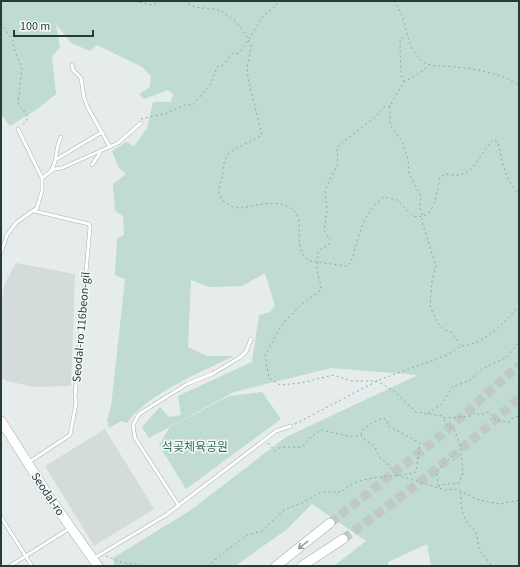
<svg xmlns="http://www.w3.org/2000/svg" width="520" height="567" font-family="'Source Sans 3','Noto Sans KR',sans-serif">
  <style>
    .built { fill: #d3dcda }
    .green { fill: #c0dbcf }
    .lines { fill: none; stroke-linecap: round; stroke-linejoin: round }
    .secondary-tunnel { stroke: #bfc9c8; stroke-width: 9; stroke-dasharray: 9 4.5; stroke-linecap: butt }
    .lane-casing { stroke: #a8b4b3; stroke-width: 4 }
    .secondary-casing { stroke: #a1b4b2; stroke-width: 10 }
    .path { stroke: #89acab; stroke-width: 1; stroke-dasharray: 2 3; stroke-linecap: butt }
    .lane { stroke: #fff; stroke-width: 3 }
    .secondary { stroke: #fff; stroke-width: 9 }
    .oneway { stroke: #929e9e }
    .labels { text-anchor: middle; stroke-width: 3; stroke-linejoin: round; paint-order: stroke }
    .street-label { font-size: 12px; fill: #263c3c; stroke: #f5f9f8 }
    .park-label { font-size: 12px; fill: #346f5b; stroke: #f5f9f8 }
  </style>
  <rect width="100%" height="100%" fill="#e5eceb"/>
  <g class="built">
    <path d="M16,263l59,11 -4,112 -36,1 -28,-6 -6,-3v-68l3,-24z"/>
    <path d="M105,429l49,80 -60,37 -49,-80z"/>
  </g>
  <g class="green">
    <path d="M1,1h518v565h-88l-4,-22 -39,18v4h-54l32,-25 -54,-37 -26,26 -51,36h-121l-1,-8 78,-48 95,-73 132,-62 -87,-7 -97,24 -85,46 -7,-11 18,-20 9,10 12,-2 -3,-19 74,-34 7,-47 11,-3 5,-6 -10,-33 -23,13 -33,1 -18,-7 -3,67 19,9h27c-33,16 -87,38 -107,67l-6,-2 -12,7 -2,-8 4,-13 14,-128 -10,-4 2,-36 7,-4 -1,-19 -8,-5 -2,-27 13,-10 -7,-6 -7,-17 14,-9 8,4 13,-18 6,-26h18l2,-8 -5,-4 -24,9 -5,-5 11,-7 1,-11 -9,-9 -45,-22 -7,6 -19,-8 -15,-19 4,23 -8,10 4,37 -20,16 -26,16 -9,-12z"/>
    <path d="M262,392l19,27 -95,70 -27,-44 11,-18 59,-31z"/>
  </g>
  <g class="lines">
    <g class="secondary-tunnel">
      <path d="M330,523l109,-86 80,-72"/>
      <path d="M343,539c61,-44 121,-89 176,-141"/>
    </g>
    <defs>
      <g id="lane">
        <path d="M72,65l1,5 8,8 3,20 5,12 21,37"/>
        <path d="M57,159l45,-27"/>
        <path d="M92,165l8,-12"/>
        <path d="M51,171c8,-13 3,-21 10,-34"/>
        <path d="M42,178l12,-9 8,-1 56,-25 23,-20"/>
        <path d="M1,253l6,-18 10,-13 20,-14 5,-17v-13l-24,-49"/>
        <path d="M29,462l41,-27 6,-32 -1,-7 15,-169 -1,-3 -55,-13"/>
        <path d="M179,506l-44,-68 -2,-13 6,-11 48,-30 25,-10 27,-16 7,-6 5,-13"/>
        <path d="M1,517l31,49"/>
        <path d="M96,557l70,-42 110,-84 15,-5"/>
        <path d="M10,566l57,-36"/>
      </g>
      <g id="secondary">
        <path d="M1,421l51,80 46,65"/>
        <path d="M276,566l54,-43"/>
        <path d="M302,566l41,-27"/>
      </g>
    </defs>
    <use href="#lane" class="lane-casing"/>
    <use href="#secondary" class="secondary-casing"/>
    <g class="path">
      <path d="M135,1l16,4 13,-4"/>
      <path d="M184,1l10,6 26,3 16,12 10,13 5,11 -4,22 1,10 14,57c-7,5 -31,14 -34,20 -5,6 -5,15 -6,23 -1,4 -3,8 -3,12 -1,10 12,18 21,18 17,-2 39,-11 54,3 12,11 -3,36 15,50l38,5 4,-4c7,-22 12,-51 33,-65l13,3 16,16c23,5 23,-23 27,-39l6,-3c29,7 31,-19 47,-34l5,2c4,20 7,37 21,52"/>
      <path d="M393,1c16,16 10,45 29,60 10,7 21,4 33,6 23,2 44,6 64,18"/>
      <path d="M1,23l12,18 1,8 8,19 -4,36 10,12 -1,4 -5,6"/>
      <path d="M404,82l-3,-8 -1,-29v-5l6,-5"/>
      <path d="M390,106l-6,1 -10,11 -37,29 1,16 -13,27 2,19 -3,21 7,11 -3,5 -6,2 -5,6c1,5 0,10 0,16 1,6 4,13 4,20l-20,15 -17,17 -7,11 -12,23 4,22 11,7 21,-2 32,-8 19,6h25l17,10 22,21 26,4 2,2 26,-2 4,-3 6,2 9,-3c6,8 10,10 20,10l2,-3 8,-3"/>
      <path d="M141,119l26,-6 18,-8h8l17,-20 7,-18 5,-1 10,-12 7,-1 6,-8 19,-30 13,-10 -2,-3 1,-1"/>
      <path d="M462,346c23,-2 42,-23 57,-40"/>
      <path d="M428,413l13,-8 11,-18 17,-6 13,-12 25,-12 12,-15"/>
      <path d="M295,424l84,-44 68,-25 14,-9 -10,-14 -8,-3 -5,-6 -5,-10 -3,-7 2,-25 4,-15 -14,-44v-9l-2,-6 1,-11 -12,-22 -1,-15 -6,-18 -12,-16v-19l10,-18 4,-6 20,-12 4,-5"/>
      <path d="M361,435l4,5 9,5 6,13 9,7 6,9"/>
      <path d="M268,443l7,8 6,-4h21l10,-11 9,-6 31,7 8,-2"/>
      <path d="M397,475l48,15 12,-1 19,10 13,3 11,2 19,-4"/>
      <path d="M438,486l-1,-11 1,-6 21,-19"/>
      <path d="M439,487l1,-2 19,-2 4,-10 -3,-28 -5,-14 -11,-9v-3"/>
      <path d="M461,492c-1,16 2,30 15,39l3,19 13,16"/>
      <path d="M106,556l17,7 14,1 1,2"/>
      <path d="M207,566l40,-31 15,-4 22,-21 20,-8 18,-10h20c14,-18 54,-14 74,-20l4,-29 -32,-17 -1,-6 -4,-2c-7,3 -15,7 -21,12l-1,5"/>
    </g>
    <use href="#lane" class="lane"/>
    <use href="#secondary" class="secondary"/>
  </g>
  <defs><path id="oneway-shaft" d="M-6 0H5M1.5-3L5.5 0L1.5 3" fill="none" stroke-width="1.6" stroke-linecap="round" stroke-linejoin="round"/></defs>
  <use class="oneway" href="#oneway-shaft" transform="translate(303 545) rotate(142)"/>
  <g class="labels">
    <g class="street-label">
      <text transform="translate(81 327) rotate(-85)" y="4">Seodal-ro 116beon-gil</text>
      <text transform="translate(48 494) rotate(56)" y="4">Seodal-ro</text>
    </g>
    <g class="park-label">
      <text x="195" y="451">석곶체육공원</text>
    </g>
  </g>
  <rect width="520" height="567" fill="none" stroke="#263c3c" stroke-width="4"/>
  <path d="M14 30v6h79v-6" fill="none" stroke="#263c3c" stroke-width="2"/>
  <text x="20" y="30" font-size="12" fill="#263c3c" stroke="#f5f9f8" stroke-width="3" paint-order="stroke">100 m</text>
</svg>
